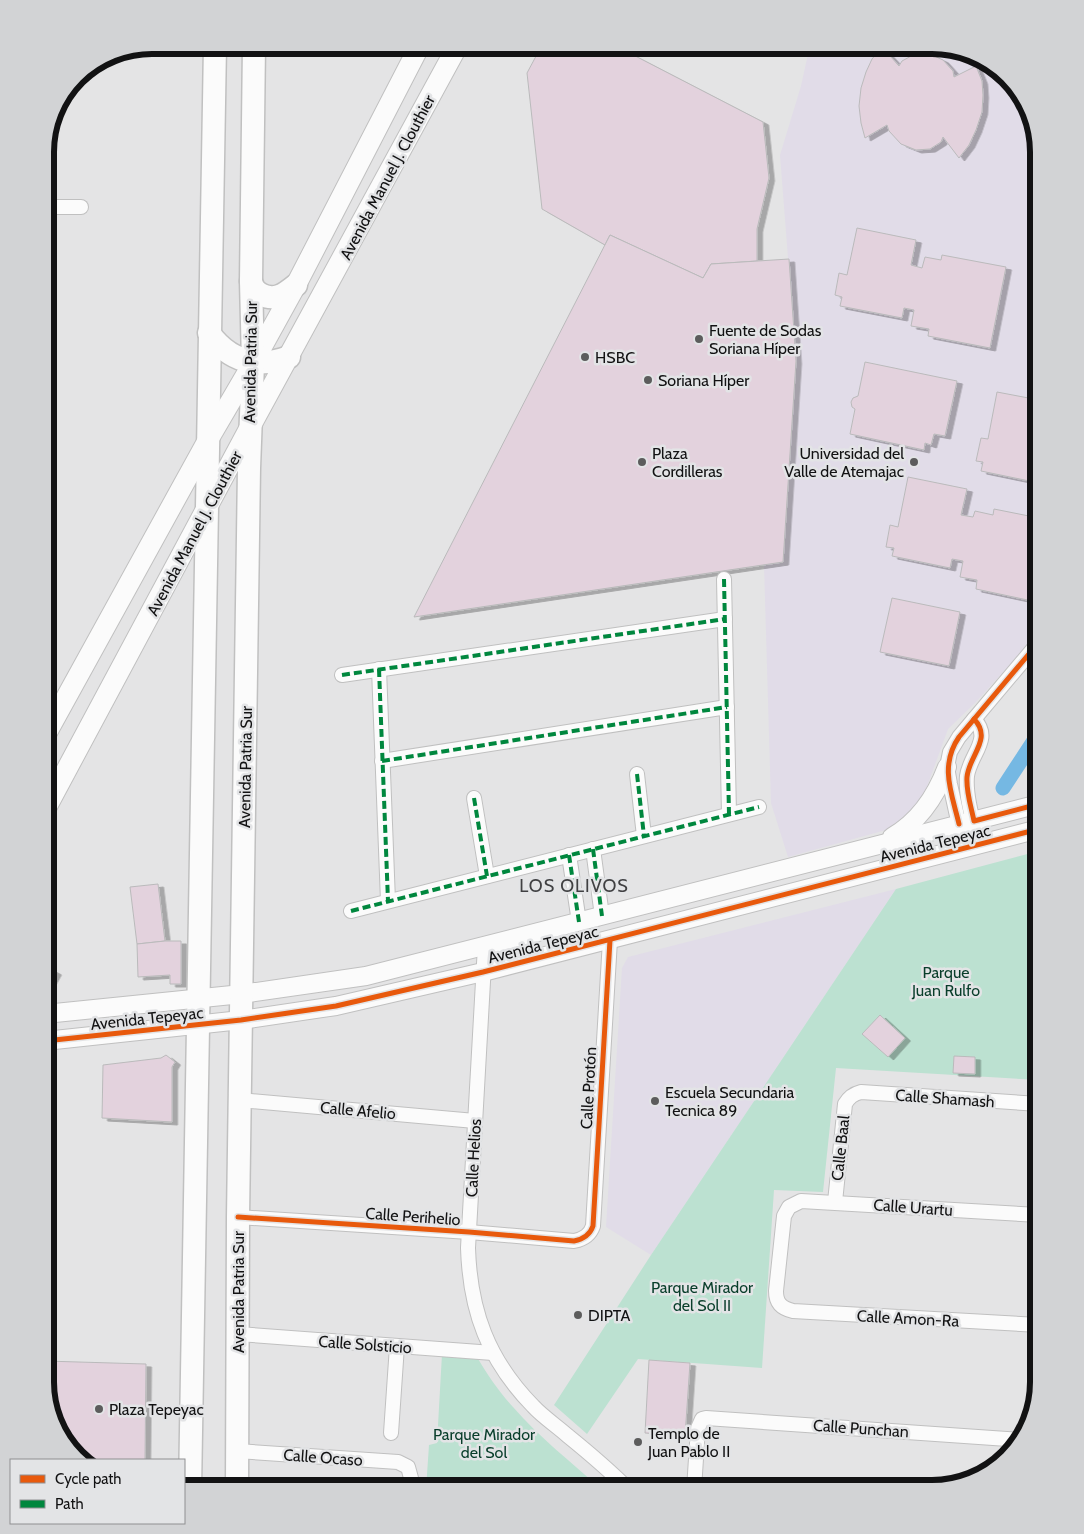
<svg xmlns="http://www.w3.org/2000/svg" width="1084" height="1534" font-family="Cabin,sans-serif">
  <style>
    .education { fill: #e1dce8 }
    .green { fill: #bce1d1 }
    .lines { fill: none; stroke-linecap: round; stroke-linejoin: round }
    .canal { stroke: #75b8e3; stroke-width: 15 }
    .building { fill: #e3d2dd; stroke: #bababb; filter: url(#shadow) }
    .minor-casing { stroke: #c0c0c0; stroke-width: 16 }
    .tertiary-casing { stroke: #c0c0c0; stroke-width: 20 }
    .secondary-casing { stroke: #c0c0c0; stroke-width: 22 }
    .primary-casing { stroke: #c0c0c0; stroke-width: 25 }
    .minor { stroke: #fbfbfb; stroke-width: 14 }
    .tertiary { stroke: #fbfbfb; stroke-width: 18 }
    .secondary { stroke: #fbfbfb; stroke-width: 20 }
    .primary { stroke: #fbfbfb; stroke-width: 22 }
    .quiet { stroke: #00873e; stroke-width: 4; stroke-dasharray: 8 4; stroke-linecap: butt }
    .cycleway-casing { stroke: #e3e4e6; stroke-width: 8 }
    .cycleway { stroke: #e8590c; stroke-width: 5 }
    .poi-dot { fill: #5c5c5c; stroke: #e3e4e6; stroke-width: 2 }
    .labels { text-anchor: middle; stroke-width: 5; stroke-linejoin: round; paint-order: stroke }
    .street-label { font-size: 16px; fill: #121213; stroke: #e3e4e6 }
    .poi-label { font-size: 16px; fill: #121213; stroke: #e3e4e6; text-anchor: start }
    .park-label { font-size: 16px; fill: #093e2b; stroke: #e3e4e6 }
    .neighbourhood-label { font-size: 18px; letter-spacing: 1px; fill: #404042; stroke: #e3e4e6 }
    .rim { fill: none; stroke: #121213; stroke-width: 6 }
  </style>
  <defs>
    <filter id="shadow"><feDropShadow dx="5.5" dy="3" stdDeviation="0" flood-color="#0004"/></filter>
  </defs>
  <rect width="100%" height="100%" fill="#e4e4e5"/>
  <g class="education">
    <path d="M810,45h129l47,14 39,39 14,53v478l-14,19 -50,55 -27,26 -23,63 -15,21 -24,17 -98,27 -17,-54 -7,-238 19,-3 13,-201 -16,-206 21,-69z"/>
    <path d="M896,889l-245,366 -45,-28 16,-259 6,-11z"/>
  </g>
  <g class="green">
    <path d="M1039,851v229l-203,-12 -13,124 -49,-2 -12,178 -124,-9 -51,75 -33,-29 97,-150 245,-366z"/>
    <path d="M442,1354l35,3c10,17 22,35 36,50 26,30 58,55 88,82h-175l3,-44 8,-2z"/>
  </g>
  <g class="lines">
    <path class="canal" d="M1003,788l36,-55"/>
  </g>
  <g class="building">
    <path d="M542,45h72l149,77 6,56 -12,51v32l-46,3 -8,14 -93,-43 -5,10 -63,-36 -15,-136z"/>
    <path d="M882,47l17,19 3,-5 11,-6 17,-1 13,6 10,11 1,6 22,-11 6,15 1,14 -1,17 -6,18 -7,15 -10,13 -16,-21 -2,5 -11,7 -14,1 -15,-6 -12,-13 -2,-6 -22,13 -4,-15 -2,-17 2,-18 5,-16 6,-13z"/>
    <path d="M857,228l59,12 -5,25 11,3 3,-11 16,3 1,-5 64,12 -16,81 -62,-12 1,-7 -18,-3 3,-16 -10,-2 -2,10 -62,-12 2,-9 -7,-2 4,-22 8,2z"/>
    <path d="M610,235l93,43 8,-14 78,-5 7,102 -13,201 -369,55z"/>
    <path d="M865,362l92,19 -12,55 -11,-2 -3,11 -6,-2 -1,7 -74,-16 5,-25 -3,-2 -1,-5 2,-4 5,-2z"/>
    <path d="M997,392l42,8v83l-58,-12 2,-9 -7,-1 5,-23 7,1z"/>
    <path d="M908,477l59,12 -6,26 12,2 2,-6 18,4 1,-6 45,9v77l-2,7 -61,-13 1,-9 -17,-3 3,-16 -11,-2 -2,9 -58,-12 2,-8 -8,-1 4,-22 8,2z"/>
    <path d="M892,598l68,14 -11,54 -69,-14z"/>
    <path d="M158,884l7,57 -28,3 -7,-57z"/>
    <path d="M165,941h16v43h-11v-9l-32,2 -1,-33z"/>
    <path d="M45,966l11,6 -9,16 -2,-1z"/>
    <path d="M880,1015l25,23 -17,19 -26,-23z"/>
    <path d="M166,1055l9,7 -3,5v55l-70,-4 1,-53 58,-7z"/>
    <path d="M954,1056l21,1v17l-22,-1z"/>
    <path d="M649,1360l41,3 -5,73 -40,-3z"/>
    <path d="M45,1361l101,3 -1,96h-61l-25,-24 -14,-53z"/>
    <path d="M272,1485l16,1v3h-16z"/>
  </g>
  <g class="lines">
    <defs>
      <g id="minor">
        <path d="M45,207h36"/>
        <path d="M724,579l5,235"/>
        <path d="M379,669l9,232"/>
        <path d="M342,675l383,-56"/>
        <path d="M974,719c19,20 -4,35 -7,57 -2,20 7,48 12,69"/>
        <path d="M382,761l345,-54"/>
        <path d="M637,774l7,62"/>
        <path d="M474,798l13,78"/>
        <path d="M964,848l-14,-64 -3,-17 3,-15 9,-15 80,-95"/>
        <path d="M593,849l9,67"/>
        <path d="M569,855l10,67"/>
        <path d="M351,911l408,-104"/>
        <path d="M485,946l-17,302c2,63 20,112 65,158 10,11 24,20 35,30 21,17 41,34 60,53"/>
        <path d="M240,1100l235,21"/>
        <path d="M835,1202l10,-98c4,-7 8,-10 16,-12l178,12"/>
        <path d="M238,1217l231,15 105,9c10,-2 16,-6 19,-15l17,-286"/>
        <path d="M1039,1325l-246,-14c-12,-3 -17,-8 -17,-20l8,-75 5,-9 12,-6 238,14"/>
        <path d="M238,1334l255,19"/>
        <path d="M391,1433l6,-87"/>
        <path d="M237,1451l161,11 10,5 3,11v11"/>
        <path d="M694,1489l4,-61 4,-9 4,-1 315,22"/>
      </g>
      <g id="tertiary">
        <path d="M892,837c28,-16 44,-41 55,-70"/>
        <path d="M45,1014l197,-20 124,-18 673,-172"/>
        <path d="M45,1041l196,-21 95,-14 147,-34 556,-143"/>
      </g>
      <g id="secondary">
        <path d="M45,736l163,-296 45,-77 43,-78 124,-240"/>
        <path d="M45,810l204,-381 209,-384"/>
      </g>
      <g id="primary">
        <path d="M251,281c2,12 16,19 28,15 6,-2 12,-7 17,-11"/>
        <path d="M209,333c20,28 47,36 80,24"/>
        <path d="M190,1489l25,-1444"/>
        <path d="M237,1489l1,-272 11,-749 4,-105 -2,-82 3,-236"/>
      </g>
    </defs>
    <use href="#minor" class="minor-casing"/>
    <use href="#tertiary" class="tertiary-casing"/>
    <use href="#secondary" class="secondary-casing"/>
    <use href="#primary" class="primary-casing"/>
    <use href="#minor" class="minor"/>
    <use href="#tertiary" class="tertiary"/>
    <use href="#secondary" class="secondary"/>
    <use href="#primary" class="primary"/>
    <g class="quiet">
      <path d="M724,579l5,235"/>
      <path d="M379,669l9,232"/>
      <path d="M342,675l383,-56"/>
      <path d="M382,761l345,-54"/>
      <path d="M637,774l7,62"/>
      <path d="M474,798l13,78"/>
      <path d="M593,849l9,67"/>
      <path d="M569,855l10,67"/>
      <path d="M351,911l408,-104"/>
    </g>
    <defs>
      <g id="cycleway">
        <path d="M974,719c19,20 -5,36 -7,58 -1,15 4,29 7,44l65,-17"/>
        <path d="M959,824c-7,-30 -20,-58 0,-87l80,-95"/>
        <path d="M45,1041l196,-21 95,-14 147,-34 556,-143"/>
        <path d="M238,1217l231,15 105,9c10,-2 16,-6 19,-15l17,-286"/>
      </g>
    </defs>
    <use href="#cycleway" class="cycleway-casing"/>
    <use href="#cycleway" class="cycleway"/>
  </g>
  <g class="poi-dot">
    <circle cx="699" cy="339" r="5"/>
    <circle cx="585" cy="357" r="5"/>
    <circle cx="648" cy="380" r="5"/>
    <circle cx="642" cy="462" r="5"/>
    <circle cx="914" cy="462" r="5"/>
    <circle cx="655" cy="1101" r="5"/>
    <circle cx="578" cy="1315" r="5"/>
    <circle cx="99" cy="1409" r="5"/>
    <circle cx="638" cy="1442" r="5"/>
  </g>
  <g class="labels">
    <g class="street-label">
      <text transform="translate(387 177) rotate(-62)" y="6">Avenida Manuel J. Clouthier</text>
      <text transform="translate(250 362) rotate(-89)" y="6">Avenida Patria Sur</text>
      <text transform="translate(194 533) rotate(-62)" y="6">Avenida Manuel J. Clouthier</text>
      <text transform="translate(245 767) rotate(-89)" y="6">Avenida Patria Sur</text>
      <text transform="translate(935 843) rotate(-14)" y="6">Avenida Tepeyac</text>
      <text transform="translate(543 944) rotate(-14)" y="6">Avenida Tepeyac</text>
      <text transform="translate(147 1018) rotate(-6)" y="6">Avenida Tepeyac</text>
      <text transform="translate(588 1088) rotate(-87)" y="6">Calle Protón</text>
      <text transform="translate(945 1098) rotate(4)" y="6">Calle Shamash</text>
      <text transform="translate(358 1110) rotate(5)" y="6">Calle Afelio</text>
      <text transform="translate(840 1148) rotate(-84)" y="6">Calle Baal</text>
      <text transform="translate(473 1158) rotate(-87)" y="6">Calle Helios</text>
      <text transform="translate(913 1207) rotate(4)" y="6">Calle Urartu</text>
      <text transform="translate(413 1216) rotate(4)" y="6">Calle Perihelio</text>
      <text transform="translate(238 1292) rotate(-90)" y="6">Avenida Patria Sur</text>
      <text transform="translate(908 1318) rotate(3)" y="6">Calle Amon-Ra</text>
      <text transform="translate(365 1344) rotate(4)" y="6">Calle Solsticio</text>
      <text transform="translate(861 1428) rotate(4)" y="6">Calle Punchan</text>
      <text transform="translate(323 1457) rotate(4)" y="6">Calle Ocaso</text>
    </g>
    <g class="poi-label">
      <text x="709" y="336">Fuente de Sodas<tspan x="709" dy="18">Soriana Híper</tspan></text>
      <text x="595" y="363">HSBC</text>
      <text x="658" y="386">Soriana Híper</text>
      <text x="652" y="459">Plaza<tspan x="652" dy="18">Cordilleras</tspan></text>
      <text x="904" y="459" text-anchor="end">Universidad del<tspan x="904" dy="18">Valle de Atemajac</tspan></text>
      <text x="665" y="1098">Escuela Secundaria<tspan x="665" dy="18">Tecnica 89</tspan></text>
      <text x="588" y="1321">DIPTA</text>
      <text x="109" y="1415">Plaza Tepeyac</text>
      <text x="648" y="1439">Templo de<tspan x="648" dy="18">Juan Pablo II</tspan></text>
    </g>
    <g class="park-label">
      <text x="946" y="978">Parque<tspan x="946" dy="18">Juan Rulfo</tspan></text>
      <text x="702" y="1293">Parque Mirador<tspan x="702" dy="18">del Sol II</tspan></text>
      <text x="484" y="1440">Parque Mirador<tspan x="484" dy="18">del Sol</tspan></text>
    </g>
    <g class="neighbourhood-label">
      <text x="574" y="892">LOS OLIVOS</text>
    </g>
  </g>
  <path d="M0 0H1084V1534H0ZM152 54H932A98 98 0 0 1 1030 152V1382A98 98 0 0 1 932 1480H152A98 98 0 0 1 54 1382V152A98 98 0 0 1 152 54Z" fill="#d2d3d5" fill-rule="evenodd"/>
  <path class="rim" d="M152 54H932A98 98 0 0 1 1030 152V1382A98 98 0 0 1 932 1480H152A98 98 0 0 1 54 1382V152A98 98 0 0 1 152 54Z"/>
  <rect x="10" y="1459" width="175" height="65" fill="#e3e4e6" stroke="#8f9092"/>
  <rect x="20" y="1475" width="25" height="8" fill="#e8590c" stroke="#8f9092"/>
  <text x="55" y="1484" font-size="15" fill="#121213">Cycle path</text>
  <rect x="20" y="1500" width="25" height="8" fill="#00873e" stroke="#8f9092"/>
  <text x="55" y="1509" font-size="15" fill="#121213">Path</text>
</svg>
